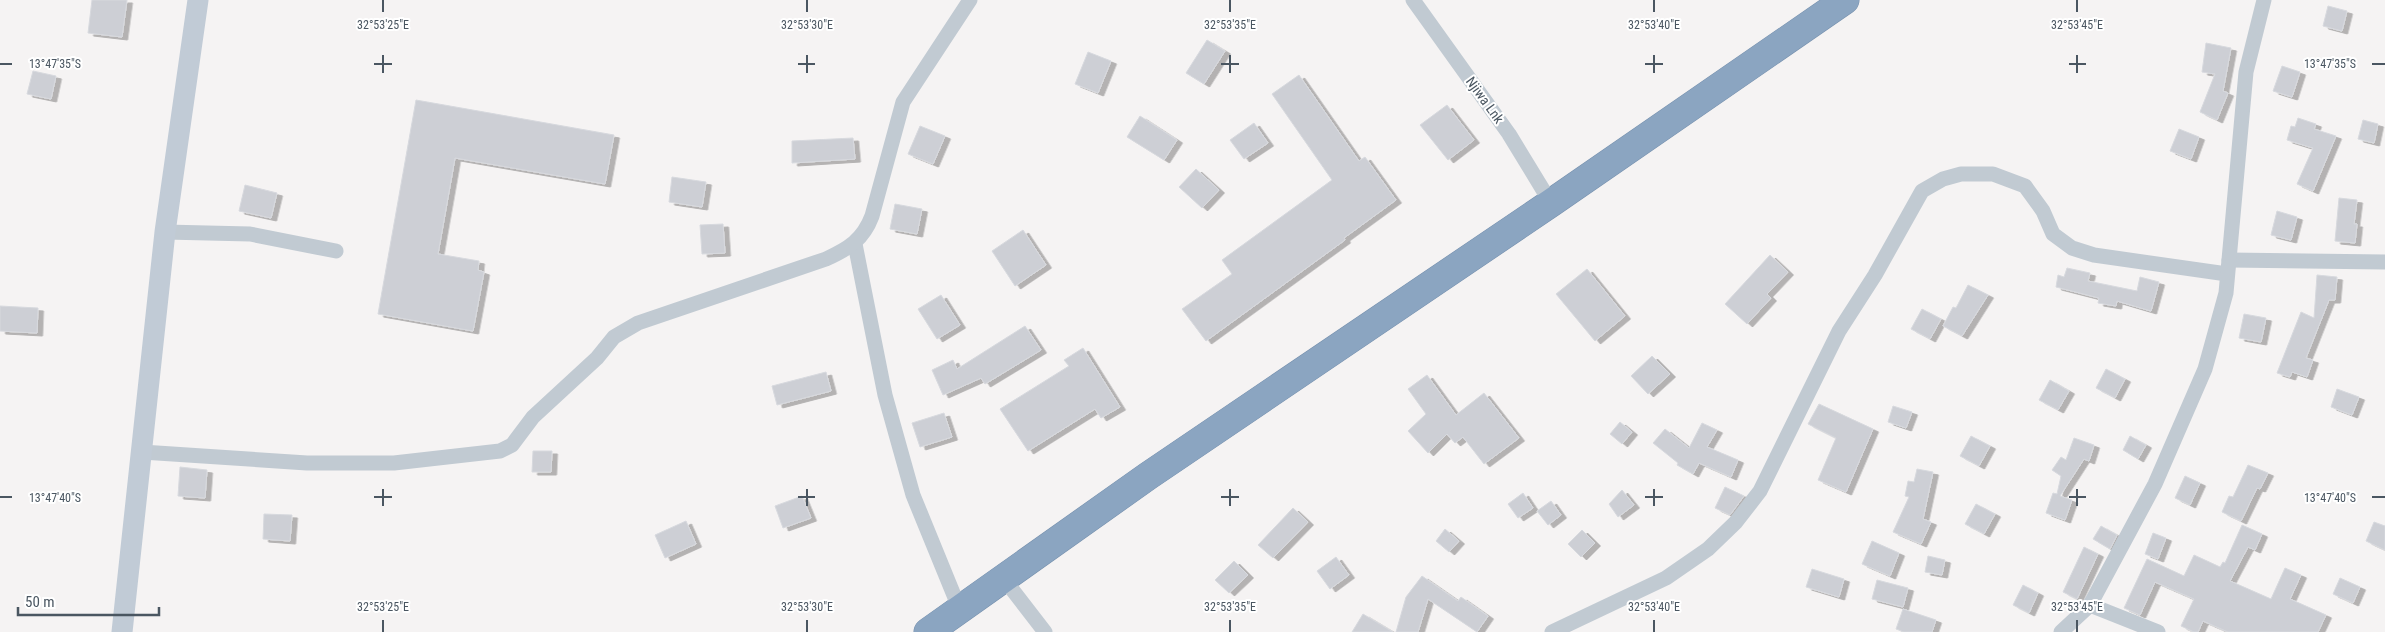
<svg xmlns="http://www.w3.org/2000/svg" width="2385" height="632" font-family="'Roboto Condensed',sans-serif">
  <style>
    .building { fill: #cdcfd5; stroke: #d7d9de; filter: url(#shadow) }
    .lines { fill: none; stroke-linecap: round; stroke-linejoin: round }
    .highway-casing { stroke: #7690ad; stroke-width: 29 }
    .street { stroke: #c1cad2; stroke-width: 15 }
    .secondary { stroke: #c1cbd6; stroke-width: 21 }
    .highway { stroke: #8ba5c1; stroke-width: 28 }
    .ticks { fill: none; stroke: #4a5661; stroke-width: 2 }
    .labels { text-anchor: middle; stroke-width: 4; stroke-linejoin: round; paint-order: stroke }
    .street-label { font-size: 14px; fill: #4a5661; stroke: #fff }
    .ticks-label { font-size: 12px; text-anchor: middle; fill: #4a5661; stroke: #fff; stroke-width: 4; stroke-linejoin: round; paint-order: stroke }
  </style>
  <defs>
    <filter id="shadow"><feDropShadow dx="5.5" dy="3" stdDeviation="0" flood-color="#0004"/></filter>
  </defs>
  <rect width="100%" height="100%" fill="#f5f3f3"/>
  <g class="building">
    <path d="M92,0h35l-5,37 -34,-4z"/>
    <path d="M2328,6l19,5 -5,20 -19,-5z"/>
    <path d="M1207,40l18,11 -21,33 -18,-11z"/>
    <path d="M2206,43l25,5 -8,43 5,2 -11,27 -17,-8 15,-38 -13,-2z"/>
    <path d="M1088,52l23,9 -13,32 -23,-9z"/>
    <path d="M2282,66l18,6 -8,25 -19,-6z"/>
    <path d="M33,71l23,5 -5,23 -24,-5z"/>
    <path d="M1299,75l60,86 6,-4 31,43 -52,38 1,2 -139,101 -24,-32 50,-35 -10,-14 110,-80 -60,-86z"/>
    <path d="M416,100l198,35 -9,49 -150,-26 -17,96 41,7 -1,9 6,2 -11,59 -95,-17z"/>
    <path d="M1447,105l27,35 -26,20 -28,-35z"/>
    <path d="M1140,116l37,24 -13,20 -37,-23z"/>
    <path d="M2298,118l18,6 -2,5 22,7 -23,55 -16,-7 16,-36 -26,-8 4,-14 4,1z"/>
    <path d="M2363,120l15,4 -4,19 -16,-4z"/>
    <path d="M1254,123l14,20 -24,16 -14,-19z"/>
    <path d="M920,126l25,10 -12,28 -25,-10z"/>
    <path d="M2179,129l20,8 -8,22 -21,-8z"/>
    <path d="M853,138l2,21 -63,4v-22z"/>
    <path d="M1196,169l23,21 -17,18 -23,-21z"/>
    <path d="M672,177l34,5 -4,25 -33,-5z"/>
    <path d="M245,185l32,8 -6,25 -32,-7z"/>
    <path d="M2339,198l18,2 -3,24h3l-2,19 -20,-2z"/>
    <path d="M895,204l27,5 -5,25 -27,-5z"/>
    <path d="M2277,211l20,6 -6,23 -20,-5z"/>
    <path d="M723,224l2,29 -23,1 -2,-29z"/>
    <path d="M1023,230l23,35 -31,21 -23,-35z"/>
    <path d="M1770,255l18,17 -21,22 4,4 -24,26 -22,-20z"/>
    <path d="M2067,268l23,5 -2,8 49,10 3,-14 19,5 -8,29 -34,-10 -1,5 -18,-3 1,-5 -43,-11 2,-12 6,2z"/>
    <path d="M1587,269l38,47 -30,25 -39,-47z"/>
    <path d="M2317,275l20,2 -2,23h-6l-23,58 7,2 -6,17 -15,-5 -2,5 -13,-4 24,-61 13,6z"/>
    <path d="M1968,285l20,10 -26,41 -19,-10 10,-19 3,1z"/>
    <path d="M941,295l19,30 -23,14 -19,-30z"/>
    <path d="M0,306l38,2 -1,25 -37,-2z"/>
    <path d="M1922,309l19,10 -11,20 -19,-10z"/>
    <path d="M2244,314l22,4 -5,24 -22,-4z"/>
    <path d="M1025,326l16,24 -56,34 -4,-6 -38,17 -11,-25 21,-10 4,9z"/>
    <path d="M1083,348l37,59 -19,11 -6,-9 -67,42 -28,-42 69,-43 -5,-6z"/>
    <path d="M1652,356l18,18 -22,20 -17,-18z"/>
    <path d="M2106,369l19,10 -10,19 -19,-10z"/>
    <path d="M826,372l5,19 -54,14 -5,-19z"/>
    <path d="M1427,375l29,40 28,-22 35,45 -35,26 -21,-27 -8,6 -8,-9 -19,19 -20,-22 18,-17 -18,-25z"/>
    <path d="M2050,380l19,11 -11,19 -19,-10z"/>
    <path d="M2337,389l22,8 -7,18 -21,-8z"/>
    <path d="M1819,404l54,25 -27,63 -28,-12 18,-42 -28,-14z"/>
    <path d="M1893,406l19,6 -6,16 -18,-6z"/>
    <path d="M944,413l8,24 -32,10 -8,-24z"/>
    <path d="M1620,422l12,10 -10,12 -12,-10z"/>
    <path d="M1702,423l15,7 -10,17 31,13 -7,17 -32,-14 -6,11 -16,-9 1,-2 -25,-20 12,-14 24,19z"/>
    <path d="M1971,436l19,10 -11,20 -19,-10z"/>
    <path d="M2130,436l16,9 -8,14 -15,-9z"/>
    <path d="M2074,438l20,7 -5,16 -5,-2 -24,37 12,4 -7,20 -19,-7 7,-20 4,1 4,-18 -9,-6 9,-13 5,3z"/>
    <path d="M533,451h19l-1,21h-19z"/>
    <path d="M2248,465l20,8 -8,16 -3,-1 -16,33 -19,-9 7,-16 4,1z"/>
    <path d="M180,467l27,3 -2,28 -27,-2z"/>
    <path d="M1917,469l16,3 -10,47 8,3 -10,22 -28,-12 16,-35 -4,-1 3,-15 6,1z"/>
    <path d="M2185,476l15,7 -10,22 -15,-7z"/>
    <path d="M1725,487l19,9 -14,19 -15,-7z"/>
    <path d="M1622,490l12,15 -16,12 -9,-13z"/>
    <path d="M1523,493l10,15 -15,10 -10,-14z"/>
    <path d="M802,496l9,22 -28,10 -8,-22z"/>
    <path d="M1551,501l10,14 -13,10 -11,-14z"/>
    <path d="M1976,504l19,10 -11,20 -19,-10z"/>
    <path d="M1293,508l15,14 -35,36 -15,-13z"/>
    <path d="M264,514l28,1 -2,26 -27,-2z"/>
    <path d="M686,521l10,23 -31,14 -10,-23z"/>
    <path d="M2374,522l11,4v24l-19,-9z"/>
    <path d="M2242,525l20,9 -7,16 -7,-3 -18,34 41,18 14,-31 16,7 -11,24 36,16 -8,17h-90l-25,-11 -5,11h-4l-13,-6 13,-27 -39,-17 -15,33 -16,-7 23,-49 37,17 10,-21 26,12 3,-5 2,1z"/>
    <path d="M2101,526l16,9 -7,14 -17,-10z"/>
    <path d="M1445,529l14,12 -10,11 -13,-11z"/>
    <path d="M1582,530l13,13 -14,14 -13,-13z"/>
    <path d="M2153,533l13,5 -8,21 -13,-5z"/>
    <path d="M1872,541l27,12 -9,23 -28,-12z"/>
    <path d="M2084,547l14,7 -21,45 -14,-7z"/>
    <path d="M1928,556l17,4 -3,15 -17,-3z"/>
    <path d="M1336,557l13,18 -19,14 -13,-18z"/>
    <path d="M1234,561l14,14 -19,18 -14,-13z"/>
    <path d="M1812,569l32,10 -5,18 -33,-10z"/>
    <path d="M1422,576l36,25 3,-4 27,19 -11,16 -49,-33 -10,33h-22l10,-35z"/>
    <path d="M2340,578l20,9 -7,16 -20,-9z"/>
    <path d="M1877,580l31,8 -5,19 -31,-8z"/>
    <path d="M2023,585l15,8 -9,20 -16,-8z"/>
    <path d="M1903,609l33,11 -4,12h-28l-8,-3z"/>
    <path d="M1363,614l30,18h-41z"/>
  </g>
  <g class="lines">
    <defs>
      <path id="highway" d="M928,632l220,-156 403,-273 294,-203"/>
    </defs>
    <use href="#highway" class="highway-casing"/>
    <g class="street">
      <path d="M1413,0l96,134 42,69"/>
      <path d="M165,232l85,2 86,17"/>
      <path d="M855,244l30,151 28,100 47,115"/>
      <path d="M2229,260l156,2"/>
      <path d="M142,452l165,11h87l106,-12 12,-6 21,-28 64,-59 17,-21 24,-14 188,-64c22,-10 37,-19 46,-43l31,-114 67,-102"/>
      <path d="M1004,579l41,53"/>
      <path d="M2090,605l68,27"/>
      <path d="M1552,632l114,-54 42,-29 28,-27 24,-31 79,-160 36,-56 47,-84 21,-12 18,-5h32l32,12 18,25 10,23 19,14 22,7 133,19"/>
      <path d="M2061,632l29,-27 65,-121 50,-115 21,-76 20,-221 18,-72"/>
    </g>
    <path class="secondary" d="M122,632l43,-400 33,-232"/>
    <use href="#highway" class="highway"/>
  </g>
  <path class="ticks" d="M383,0v12M807,0v12M1230,0v12M1654,0v12M2077,0v12M383,55v18M807,55v18M1230,55v18M1654,55v18M2077,55v18M0,64h12M374,64h18M798,64h17M1221,64h18M1645,64h18M2069,64h17M2372,64h13M383,489v17M807,489v17M1230,489v17M1654,489v17M2077,489v17M0,497h12M374,497h18M798,497h17M1221,497h18M1645,497h18M2069,497h17M2372,497h13M383,620v12M807,620v12M1230,620v12M1654,620v12M2077,620v12"/>
  <g class="labels">
    <g class="street-label">
      <text transform="translate(1485 100) rotate(54)" y="5">Njiwa Lnk</text>
    </g>
  </g>
  <g class="ticks-label">
    <text x="383" y="29">32°53'25"E</text>
    <text x="807" y="29">32°53'30"E</text>
    <text x="1230" y="29">32°53'35"E</text>
    <text x="1654" y="29">32°53'40"E</text>
    <text x="2077" y="29">32°53'45"E</text>
    <text x="55" y="68">13°47'35"S</text>
    <text x="2330" y="68">13°47'35"S</text>
    <text x="55" y="502">13°47'40"S</text>
    <text x="2330" y="502">13°47'40"S</text>
    <text x="383" y="611">32°53'25"E</text>
    <text x="807" y="611">32°53'30"E</text>
    <text x="1230" y="611">32°53'35"E</text>
    <text x="1654" y="611">32°53'40"E</text>
    <text x="2077" y="611">32°53'45"E</text>
  </g>
  <path d="M18 607v8h141v-8" fill="none" stroke="#4a5661" stroke-width="2.5"/>
  <text x="25" y="607" font-size="15" fill="#4a5661" stroke="#ffffff" stroke-width="4" paint-order="stroke">50 m</text>
</svg>
